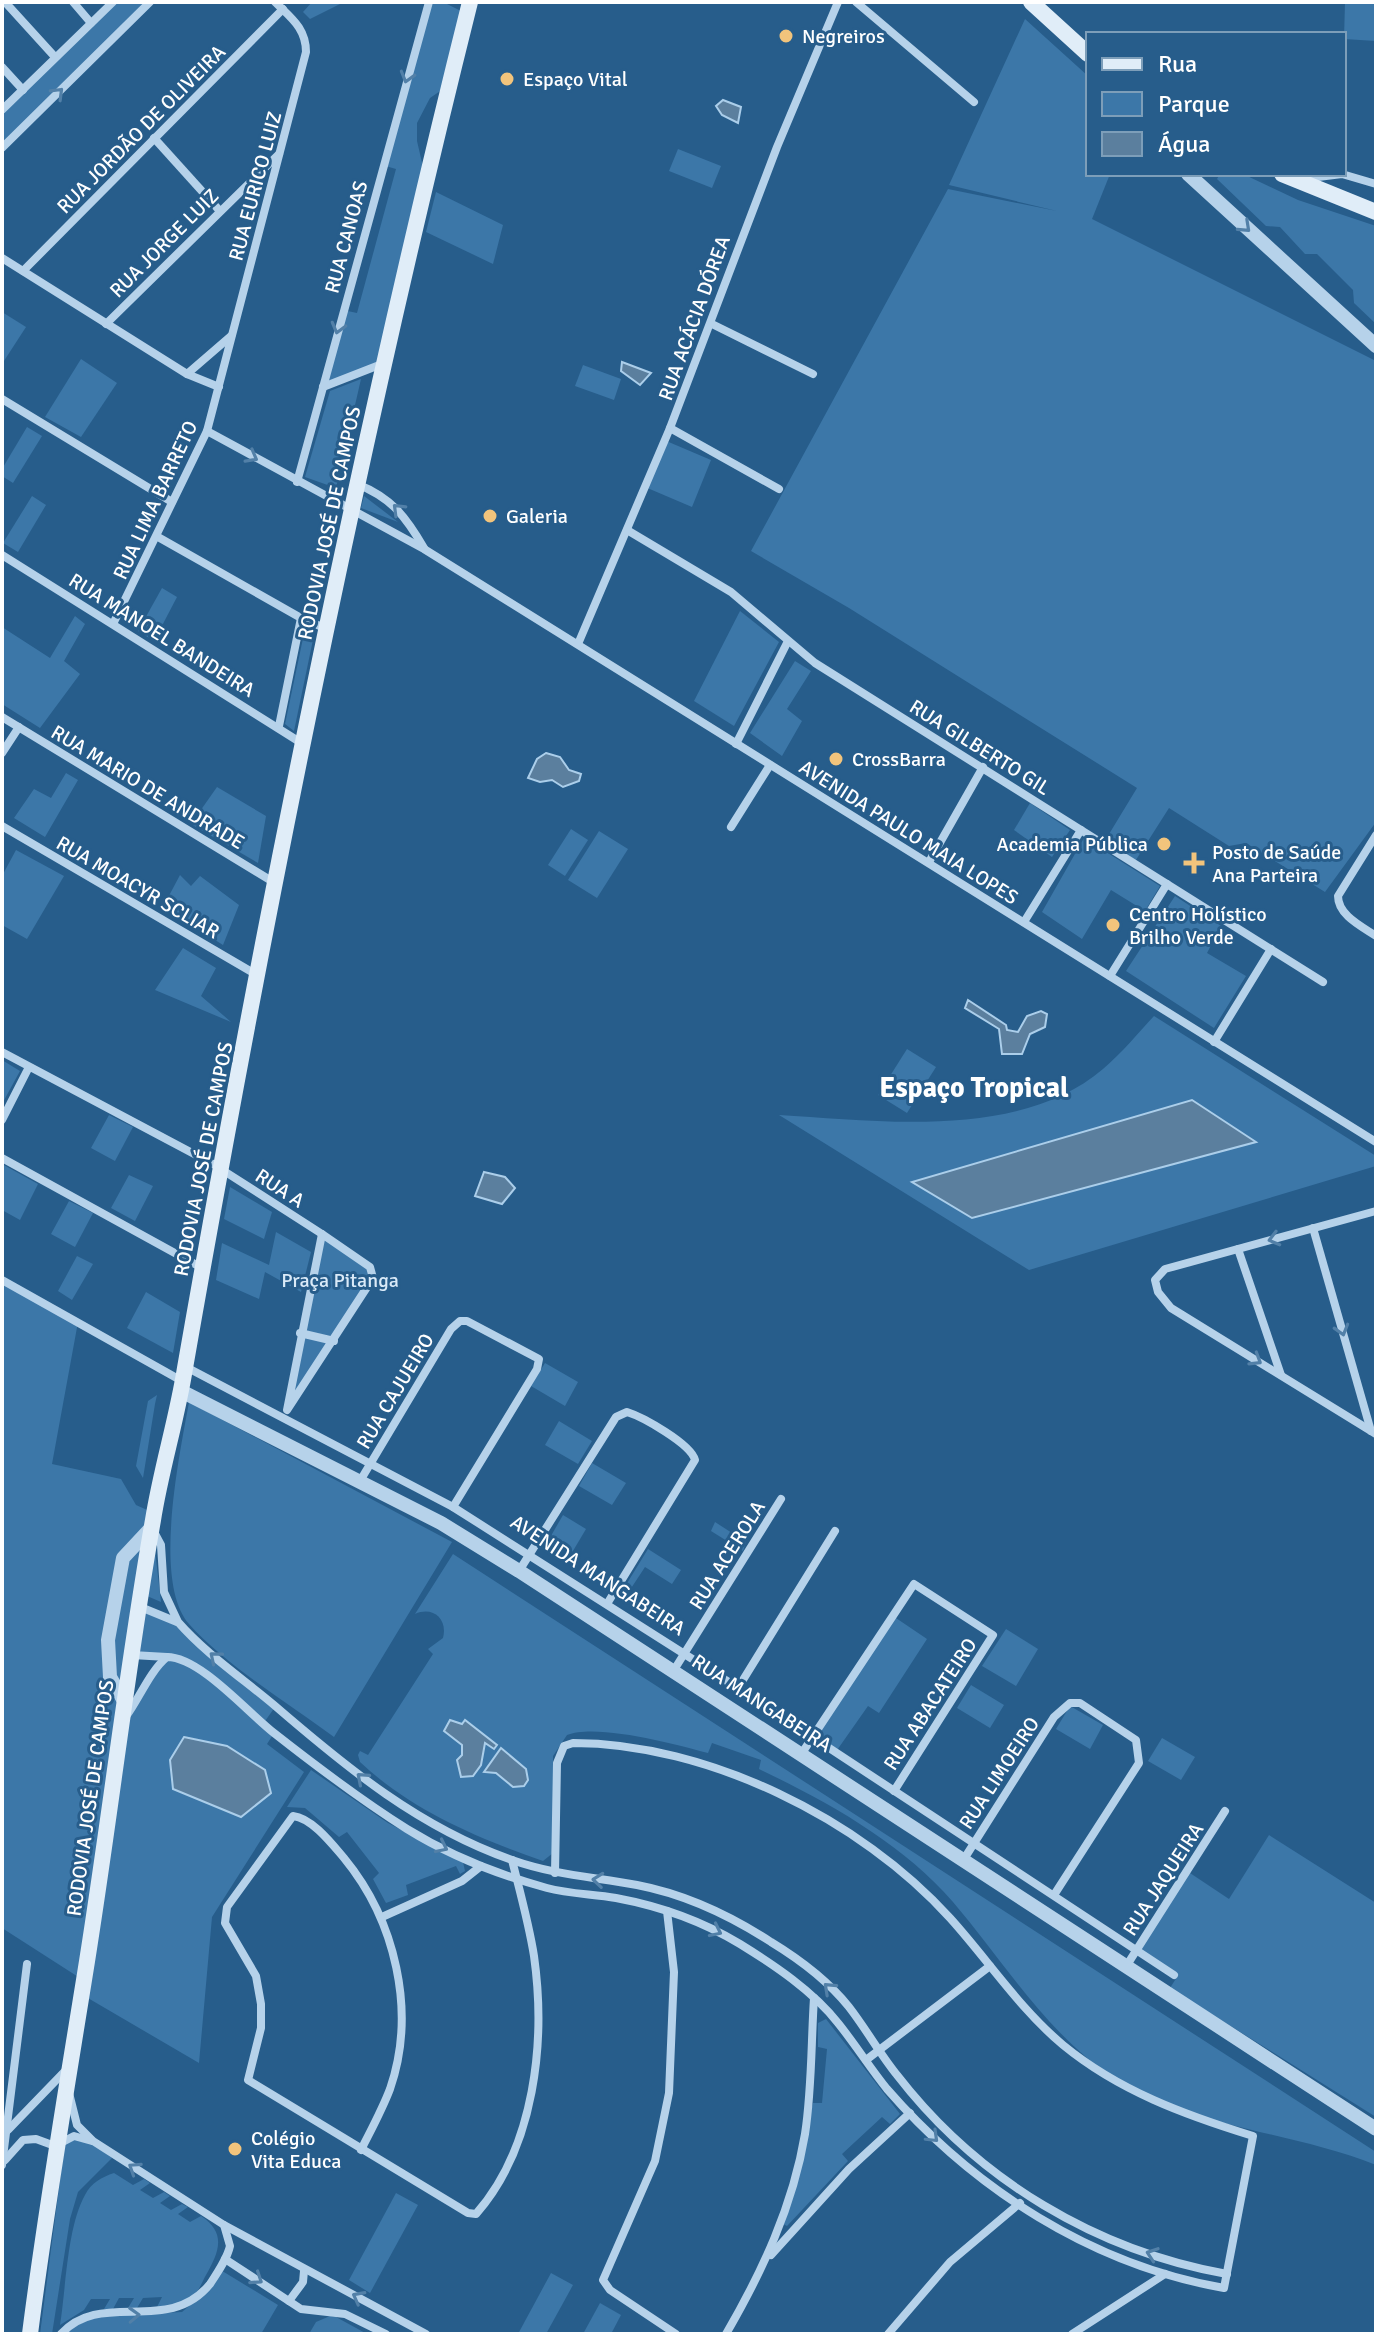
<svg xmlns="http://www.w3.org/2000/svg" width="1378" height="2336" font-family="Signika,sans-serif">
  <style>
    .green { fill: #3c77a8; fill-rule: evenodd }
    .water { fill: #5b7f9e; stroke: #abceea; stroke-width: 2 }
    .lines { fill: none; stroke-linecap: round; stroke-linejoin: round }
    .minor { stroke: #b6d2ea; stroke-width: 8 }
    .tertiary { stroke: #b6d2ea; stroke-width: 14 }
    .secondary { stroke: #e0edf8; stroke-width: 16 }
    .oneway { stroke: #5280a8 }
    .poi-dot { fill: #f2c47c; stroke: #275d8b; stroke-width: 3 }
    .labels { text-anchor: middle; stroke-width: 6; stroke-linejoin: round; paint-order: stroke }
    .poi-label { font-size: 20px; fill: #fff; stroke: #275d8b; text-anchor: start }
    .street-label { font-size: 20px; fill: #fff; stroke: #275d8b }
    .park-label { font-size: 20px; fill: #daeaf8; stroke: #275d8b }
    .district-label { font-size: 28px; font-weight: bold; fill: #fff; stroke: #275d8b }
  </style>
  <rect width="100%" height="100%" fill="#275d8b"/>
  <g class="green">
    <path d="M113,2h37l-148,146v-38z"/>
    <path d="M312,2h29l1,1 -32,16 -7,-7z"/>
    <path d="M433,2h10l24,12 -18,71 -19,13 -13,25v18l9,39 -43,184 -60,23 20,-77 14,3 39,-144 -14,-4z"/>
    <path d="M1345,2h31v39l-32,-2z"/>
    <path d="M1025,19l63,57v98h22l-18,45 284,142v461l-51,70 -79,-49 -17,3 -60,-38 -35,55 -31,-19 34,-56 -288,-180 -98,-57 197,-362 109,22 -108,-26z"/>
    <path d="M678,149l43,17 -9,22 -43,-17z"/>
    <path d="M1220,174h23l55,26 78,26v98l-22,-21 -1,-13 -36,-36h-12l-25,-27 -14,-1 -49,-47z"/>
    <path d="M436,192l67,33 -10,39 -67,-32z"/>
    <path d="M2,312l24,15 -24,37z"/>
    <path d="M81,359l36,24 -36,54 -36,-20z"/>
    <path d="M583,365l38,14 -7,21 -39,-14z"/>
    <path d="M361,379l-25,109 -31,-11 25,-86z"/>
    <path d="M27,427l15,9 -29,47 -11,-7v-7z"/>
    <path d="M664,440l47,20 -19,47 -47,-20z"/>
    <path d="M32,496l14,9 -28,47 -15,-9z"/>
    <path d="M364,496l34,26 -37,-14z"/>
    <path d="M162,588l15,9 -23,44 -16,-10z"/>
    <path d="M740,611l39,31 -45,84 -40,-25z"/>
    <path d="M75,616l10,8 -21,37 16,13 -40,54 -38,-24v-77l48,31z"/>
    <path d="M306,624l9,6 -21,101 -9,-7z"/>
    <path d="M795,661l16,10 -24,38 15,12 -20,35 -32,-23z"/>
    <path d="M66,773l12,7 -33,57 -31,-19 20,-29 17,9z"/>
    <path d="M217,787l49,29 -8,47 -67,-39z"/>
    <path d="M1030,803l40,27 -18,27 -38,-27z"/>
    <path d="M571,829l17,11 -23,36 -17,-11z"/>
    <path d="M599,831l29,18 -31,49 -29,-18z"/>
    <path d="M1084,838l76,48 -15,25 -34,-21 -29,49 -40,-27z"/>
    <path d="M16,850l48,26 -37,63 -25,-14v-49z"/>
    <path d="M180,875l11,11 9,-10 39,29 -16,40 -60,-38z"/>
    <path d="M1175,896l46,30 -14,27 39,23 -32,52 -88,-57z"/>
    <path d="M183,948l33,20 -15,28 30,26 -76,-32z"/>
    <path d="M1154,1016l222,140v10l-347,104 -250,-155c101,6 241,25 324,-46 19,-16 35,-36 51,-53z"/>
    <path d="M907,1049l29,18 -29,46 -29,-18z"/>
    <path d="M2,1060l18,11 -18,33z"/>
    <path d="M109,1115l24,12 -18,34 -24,-13z"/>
    <path d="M2,1164l36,20 -18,36 -18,-10z"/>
    <path d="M129,1175l24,11 -18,35 -24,-13z"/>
    <path d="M230,1187l42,25 -8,27 -40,-20z"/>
    <path d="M69,1201l24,12 -18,34 -24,-13z"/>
    <path d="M276,1232l35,20 -10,40 -36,-20 -6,27 -43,-19 6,-37 47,22z"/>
    <path d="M322,1234l52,39 -87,137z"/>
    <path d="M77,1256l16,8 -21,36 -14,-9z"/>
    <path d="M2,1280l76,42 -26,142 69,15 15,26 18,8 -15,93 20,6 116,95 -12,17 11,9 -7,11 37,28 -92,145 -13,146 -118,-69 2,-14 -81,-52zM132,1655l34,2 -44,63z"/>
    <path d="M146,1292l34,20 -7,41 -46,-25z"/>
    <path d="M545,1363l33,19 -13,24 -34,-20z"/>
    <path d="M157,1395l-2,9 -12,74 -7,-12 12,-65z"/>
    <path d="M189,1402l263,140 -118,195c-44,-33 -109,-72 -145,-113 -37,-42 -9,-171 0,-222z"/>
    <path d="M559,1421l33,20 -14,23 -33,-19z"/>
    <path d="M592,1463l34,20 -14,22 -33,-19z"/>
    <path d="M563,1515l23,14 -19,32 -23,-13z"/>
    <path d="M715,1522l31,20 -3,9 -32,-20z"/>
    <path d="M154,1542l7,60 -14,-6z"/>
    <path d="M648,1549l33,21 -9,14 -27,-17 -19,29 -5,-3z"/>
    <path d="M453,1554l923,598v13c-85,-34 -180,-36 -259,-85 -70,-45 -111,-116 -164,-178 -51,-59 -125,-100 -194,-133l2,-9 -49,-17 -4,10c-32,-9 -112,-30 -141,-18l-14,21v97l-10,8c-66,-23 -132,-51 -183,-99l-2,-7 2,-4 8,4 65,-101 -5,-5 15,-11c5,-19 -10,-32 -28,-24z"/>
    <path d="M893,1616l34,23 -48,74 -11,-7 -33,47 -23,-15z"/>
    <path d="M1006,1629l32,20 -22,37 -34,-20z"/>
    <path d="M971,1685l33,20 -14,23 -33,-20z"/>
    <path d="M1070,1706l33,19 -13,24 -34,-20z"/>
    <path d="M1162,1738l33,19 -14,23 -33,-19z"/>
    <path d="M311,1770l77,53 75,39 2,9 -5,3 -4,-8 -50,19 2,10 -22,8 -13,-24 6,-6 -32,-41 -8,5 -34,-29 -18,-1z"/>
    <path d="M1269,1835l107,68v214l-206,-129 7,-11 -41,-27 51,-79 42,28z"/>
    <path d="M826,2019l74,95 -10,10 -8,-7 -40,37 6,7 -61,65 -4,-2 30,-121h9l5,-54 -9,-2v-24z"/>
    <path d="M75,2138l17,5 20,15 -34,34 -8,27 -18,115h-12l25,-192z"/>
    <path d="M114,2173l19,12 11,-6 6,4 -10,7 13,8 11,-6 6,4 -10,7 11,7 11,-6 6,3 -10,7 12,8 11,-6c26,17 18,36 5,59 -5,9 -9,21 -18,26 -9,5 -22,5 -31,6l5,-10 -19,1 -6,10h-9l6,-10h-15l-6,11h-9l6,-10h-19l-7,11 -24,15c6,-37 7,-98 25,-130 6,-12 17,-18 29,-22z"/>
    <path d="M396,2193l22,12 -48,88 -21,-13z"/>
    <path d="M219,2269l59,36 -17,29h-200l34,-18 87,-4 21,-18z"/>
    <path d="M551,2273l22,12 -27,49h-28z"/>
    <path d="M600,2303l21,12 -10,19h-28z"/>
    <path d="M330,2316l6,1 31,17h-58l7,-12z"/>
  </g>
  <g class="water">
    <path d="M723,100l18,7 -3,16 -16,-8 -6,-9z"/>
    <path d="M622,362l29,11 -11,12 -19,-14z"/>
    <path d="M546,753l14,4 9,13 12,4 -2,7 -16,6 -11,-7 -12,2 -12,-4 9,-19z"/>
    <path d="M968,1000l38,25 1,5 11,2 9,-16 14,-5 6,3 -2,13 -15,7 -8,20h-20l-3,-25 -34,-21z"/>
    <path d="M1192,1100l64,42 -284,76 -60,-36z"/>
    <path d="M484,1172l21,5 10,11 -13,16 -27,-8z"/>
    <path d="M450,1720l12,4 3,-4 32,25 -3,4 -9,-6 -4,22 -8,11 -12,1 -4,-17 5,-5v-10l-18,-14z"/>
    <path d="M184,1737l43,9 38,24 6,23 -30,24 -68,-28 -3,-29z"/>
    <path d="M501,1748l25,21 2,11 -4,6 -11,1 -17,-14 -12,-1z"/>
  </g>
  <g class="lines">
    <g class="minor">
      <path d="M5,2l50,55"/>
      <path d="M73,2l18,21"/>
      <path d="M856,2l118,100"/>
      <path d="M2,67l21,23"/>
      <path d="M2,110l111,-108"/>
      <path d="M154,138l65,72"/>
      <path d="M2,148l148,-146"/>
      <path d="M1302,179l40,-5 34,10"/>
      <path d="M2,258l185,116 32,13"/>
      <path d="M23,271l260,-262"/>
      <path d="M106,324l173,-170"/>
      <path d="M712,324l101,50"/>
      <path d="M187,374l44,-38"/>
      <path d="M323,387l59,-23"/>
      <path d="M2,399l170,103"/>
      <path d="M670,428l109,61"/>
      <path d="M207,431l217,118 952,593"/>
      <path d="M297,482l132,-480"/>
      <path d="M357,484c35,14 49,33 67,64"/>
      <path d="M627,530l104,62 84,71 508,319"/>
      <path d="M158,537l143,81 26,11"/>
      <path d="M2,555l301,189"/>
      <path d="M113,624l94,-193 99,-379c0,-24 -15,-34 -31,-50"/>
      <path d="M578,644l92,-216 107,-281 61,-145"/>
      <path d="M2,717l273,166"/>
      <path d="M279,726l22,-108"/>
      <path d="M736,744l52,-103"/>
      <path d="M2,753l17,-26"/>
      <path d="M2,826l255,149"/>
      <path d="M731,827l39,-62"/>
      <path d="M1376,835l-38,61c0,19 23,30 38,40"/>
      <path d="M929,862l54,-95"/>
      <path d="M1024,922l57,-92"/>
      <path d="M1110,976l57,-92"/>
      <path d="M1214,1042l57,-93"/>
      <path d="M2,1052l211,112 109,70"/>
      <path d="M2,1120l27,-53"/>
      <path d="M2,1158l200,110"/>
      <path d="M1376,1211l-211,58 -10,11 3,12 13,16 205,126"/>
      <path d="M1313,1228l58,203"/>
      <path d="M322,1234l48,33 3,11 -86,132z"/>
      <path d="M1238,1249l43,126"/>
      <path d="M2,1280l180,101"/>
      <path d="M300,1333l34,8"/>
      <path d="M186,1367l267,140 285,181 436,287"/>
      <path d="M360,1481l91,-152 9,-8h7l72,38 -2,10 -84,138"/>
      <path d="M154,1532l7,13 3,47 14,30c28,32 64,56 96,83 73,63 146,123 238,155 42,15 83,17 125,25 47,9 94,31 134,57 28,17 58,40 78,65 17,22 31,47 48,68 81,105 200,176 330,199"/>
      <path d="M519,1571l97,-154 11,-5c16,5 64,32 68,48l-88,144"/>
      <path d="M138,1606l39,16"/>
      <path d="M132,1655l35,2"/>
      <path d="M674,1670l107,-171"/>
      <path d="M738,1688l97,-157"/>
      <path d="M127,1715c13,-18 23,-44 40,-58 33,0 80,55 107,76 42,33 87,67 133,96 42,26 92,46 140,59 22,6 46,6 69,10 43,8 86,23 124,46 34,21 73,47 98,79 17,21 32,45 49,66 87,100 205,176 337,199l29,-152c-68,-21 -134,-45 -190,-91 -44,-37 -75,-85 -113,-127 -89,-99 -243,-175 -377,-175l-9,3 -7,17 -2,110"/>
      <path d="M802,1753l112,-169 79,51 -99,156"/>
      <path d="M964,1859l90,-142 16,-14h10l56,37 3,23 -85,132"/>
      <path d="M667,1911l7,61 -5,121 -14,68 -52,119 7,10 66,44"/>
      <path d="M382,1917l80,-36 19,-15"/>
      <path d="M1127,1965l98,-154"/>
      <path d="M866,2060l124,-94"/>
      <path d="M8,2130l60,-62"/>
      <path d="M361,2150c10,-20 21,-40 29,-61 27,-78 5,-169 -46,-231 -12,-14 -32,-40 -51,-42l-66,91 -2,16 31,53 5,28v24l-13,52 220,133 8,1c59,-67 70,-173 58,-258 -5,-32 -14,-64 -22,-96"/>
      <path d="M5,2160l18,-20 13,-1 19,7 19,-10 18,5"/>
      <path d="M2,2165l25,-201"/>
      <path d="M224,2225l202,109"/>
      <path d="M771,2255l78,-86 61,-56"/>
      <path d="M225,2259l76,50 44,5 41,20"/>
      <path d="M289,2301l14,-19 1,-11"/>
      <path d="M61,2334c40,-45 107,2 149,-50 8,-12 17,-25 20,-38l-6,-21 -131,-84 -16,-16 -8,-32"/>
      <path d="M726,2334c36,-62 67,-128 79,-200 7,-45 6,-91 9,-136"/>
      <path d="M888,2334l62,-72 70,-59"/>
      <path d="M1072,2334l93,-60"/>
    </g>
    <g class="tertiary">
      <path d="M1188,174l188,172"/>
      <path d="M181,1391l260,132 78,48 857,558"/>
      <path d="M124,1701l-14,-24 -2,-37 15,-82 28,-30"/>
    </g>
    <g class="secondary">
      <path d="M1031,2l57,52"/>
      <path d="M1282,174l94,38"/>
      <path d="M30,2334c15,-119 35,-236 54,-354 25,-153 42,-307 69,-460 8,-51 24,-101 32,-152 80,-458 172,-915 285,-1366"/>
    </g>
  </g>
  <defs><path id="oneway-chevron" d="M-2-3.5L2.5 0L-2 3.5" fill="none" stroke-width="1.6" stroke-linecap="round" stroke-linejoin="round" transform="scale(2)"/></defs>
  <g class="oneway">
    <use href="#oneway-chevron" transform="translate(407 77) rotate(106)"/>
    <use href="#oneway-chevron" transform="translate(58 93) rotate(-45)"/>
    <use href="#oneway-chevron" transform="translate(1245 227) rotate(43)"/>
    <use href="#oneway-chevron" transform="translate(338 328) rotate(105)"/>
    <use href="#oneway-chevron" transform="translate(252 457) rotate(29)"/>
    <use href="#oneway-chevron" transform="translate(398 509) rotate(-135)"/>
    <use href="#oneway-chevron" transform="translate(1274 1239) rotate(165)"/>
    <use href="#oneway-chevron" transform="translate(1342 1330) rotate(74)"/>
    <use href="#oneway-chevron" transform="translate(1256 1360) rotate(32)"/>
    <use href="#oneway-chevron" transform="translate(215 1657) rotate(-140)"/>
    <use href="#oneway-chevron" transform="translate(362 1778) rotate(-139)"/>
    <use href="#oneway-chevron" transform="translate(442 1847) rotate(26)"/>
    <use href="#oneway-chevron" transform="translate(598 1880) rotate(-174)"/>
    <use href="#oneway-chevron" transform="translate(716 1931) rotate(26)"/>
    <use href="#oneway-chevron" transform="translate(829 1988) rotate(-137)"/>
    <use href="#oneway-chevron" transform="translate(933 2137) rotate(44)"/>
    <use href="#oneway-chevron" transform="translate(134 2168) rotate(-147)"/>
    <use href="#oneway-chevron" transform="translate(1152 2254) rotate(-161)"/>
    <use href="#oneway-chevron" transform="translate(257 2279) rotate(34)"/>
    <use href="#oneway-chevron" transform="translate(358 2297) rotate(-152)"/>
    <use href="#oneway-chevron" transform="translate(134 2315) rotate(-2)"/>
  </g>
  <g class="poi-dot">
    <circle cx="786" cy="36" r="8"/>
    <circle cx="507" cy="79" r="8"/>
    <circle cx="490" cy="516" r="8"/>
    <circle cx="836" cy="759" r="8"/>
    <circle cx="1164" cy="844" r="8"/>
    <path d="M1190 851h8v8h8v8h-8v8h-8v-8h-8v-8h8z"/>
    <circle cx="1113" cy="925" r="8"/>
    <circle cx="235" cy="2149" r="8"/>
  </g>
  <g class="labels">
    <g class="poi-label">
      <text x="802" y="43">Negreiros</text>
      <text x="523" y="86">Espaço Vital</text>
      <text x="506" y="523">Galeria</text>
      <text x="852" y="766">CrossBarra</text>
      <text x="1148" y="851" text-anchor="end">Academia Pública</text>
      <text x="1212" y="859">Posto de Saúde<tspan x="1212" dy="23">Ana Parteira</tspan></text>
      <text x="1129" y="921">Centro Holístico<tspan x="1129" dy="23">Brilho Verde</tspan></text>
      <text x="251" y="2145">Colégio<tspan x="251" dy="23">Vita Educa</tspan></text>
    </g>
    <g class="street-label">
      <text transform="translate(141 129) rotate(-45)" y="7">RUA JORDÃO DE OLIVEIRA</text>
      <text transform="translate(255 186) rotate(-75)" y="7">RUA EURICO LUIZ</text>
      <text transform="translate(346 237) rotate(-75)" y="7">RUA CANOAS</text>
      <text transform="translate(164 243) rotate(-45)" y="7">RUA JORGE LUIZ</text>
      <text transform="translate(694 318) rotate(-70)" y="7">RUA ACÁCIA DÓREA</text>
      <text transform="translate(155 500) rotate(-65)" y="7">RUA LIMA BARRETO</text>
      <text transform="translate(329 523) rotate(-78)" y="7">RODOVIA JOSÉ DE CAMPOS</text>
      <text transform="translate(162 635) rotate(32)" y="7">RUA MANOEL BANDEIRA</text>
      <text transform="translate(980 747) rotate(32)" y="7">RUA GILBERTO GIL</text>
      <text transform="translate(148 787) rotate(31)" y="7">RUA MARIO DE ANDRADE</text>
      <text transform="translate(909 832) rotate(32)" y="7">AVENIDA PAULO MAIA LOPES</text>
      <text transform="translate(138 887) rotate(30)" y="7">RUA MOACYR SCLIAR</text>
      <text transform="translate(203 1159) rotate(-79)" y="7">RODOVIA JOSÉ DE CAMPOS</text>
      <text transform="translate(280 1188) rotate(33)" y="7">RUA A</text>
      <text transform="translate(395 1391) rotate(-59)" y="7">RUA CAJUEIRO</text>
      <text transform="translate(727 1555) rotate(-58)" y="7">RUA ACEROLA</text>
      <text transform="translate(598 1575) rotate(33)" y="7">AVENIDA MANGABEIRA</text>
      <text transform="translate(762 1703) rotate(33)" y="7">RUA MANGABEIRA</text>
      <text transform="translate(930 1704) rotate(-57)" y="7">RUA ABACATEIRO</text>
      <text transform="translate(999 1773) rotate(-57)" y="7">RUA LIMOEIRO</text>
      <text transform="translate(90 1798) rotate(-82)" y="7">RODOVIA JOSÉ DE CAMPOS</text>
      <text transform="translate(1163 1879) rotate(-57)" y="7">RUA JAQUEIRA</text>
    </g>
    <g class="park-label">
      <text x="340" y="1287">Praça Pitanga</text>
    </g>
    <g class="district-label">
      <text x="974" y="1097">Espaço Tropical</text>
    </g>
  </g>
  <rect width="1378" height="2336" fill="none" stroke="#ffffff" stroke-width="8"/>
  <rect x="1086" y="32" width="260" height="144" fill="#275d8b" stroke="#7d9eb9" stroke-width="2"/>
  <rect x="1102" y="58" width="40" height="12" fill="#e0edf8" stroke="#7d9eb9" stroke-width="2"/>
  <text x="1158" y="72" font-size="24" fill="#ffffff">Rua</text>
  <rect x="1102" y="92" width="40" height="24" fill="#3c77a8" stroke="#7d9eb9" stroke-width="2"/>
  <text x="1158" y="112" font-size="24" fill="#ffffff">Parque</text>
  <rect x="1102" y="132" width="40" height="24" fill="#5b7f9e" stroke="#7d9eb9" stroke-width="2"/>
  <text x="1158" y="152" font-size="24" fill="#ffffff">Água</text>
</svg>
